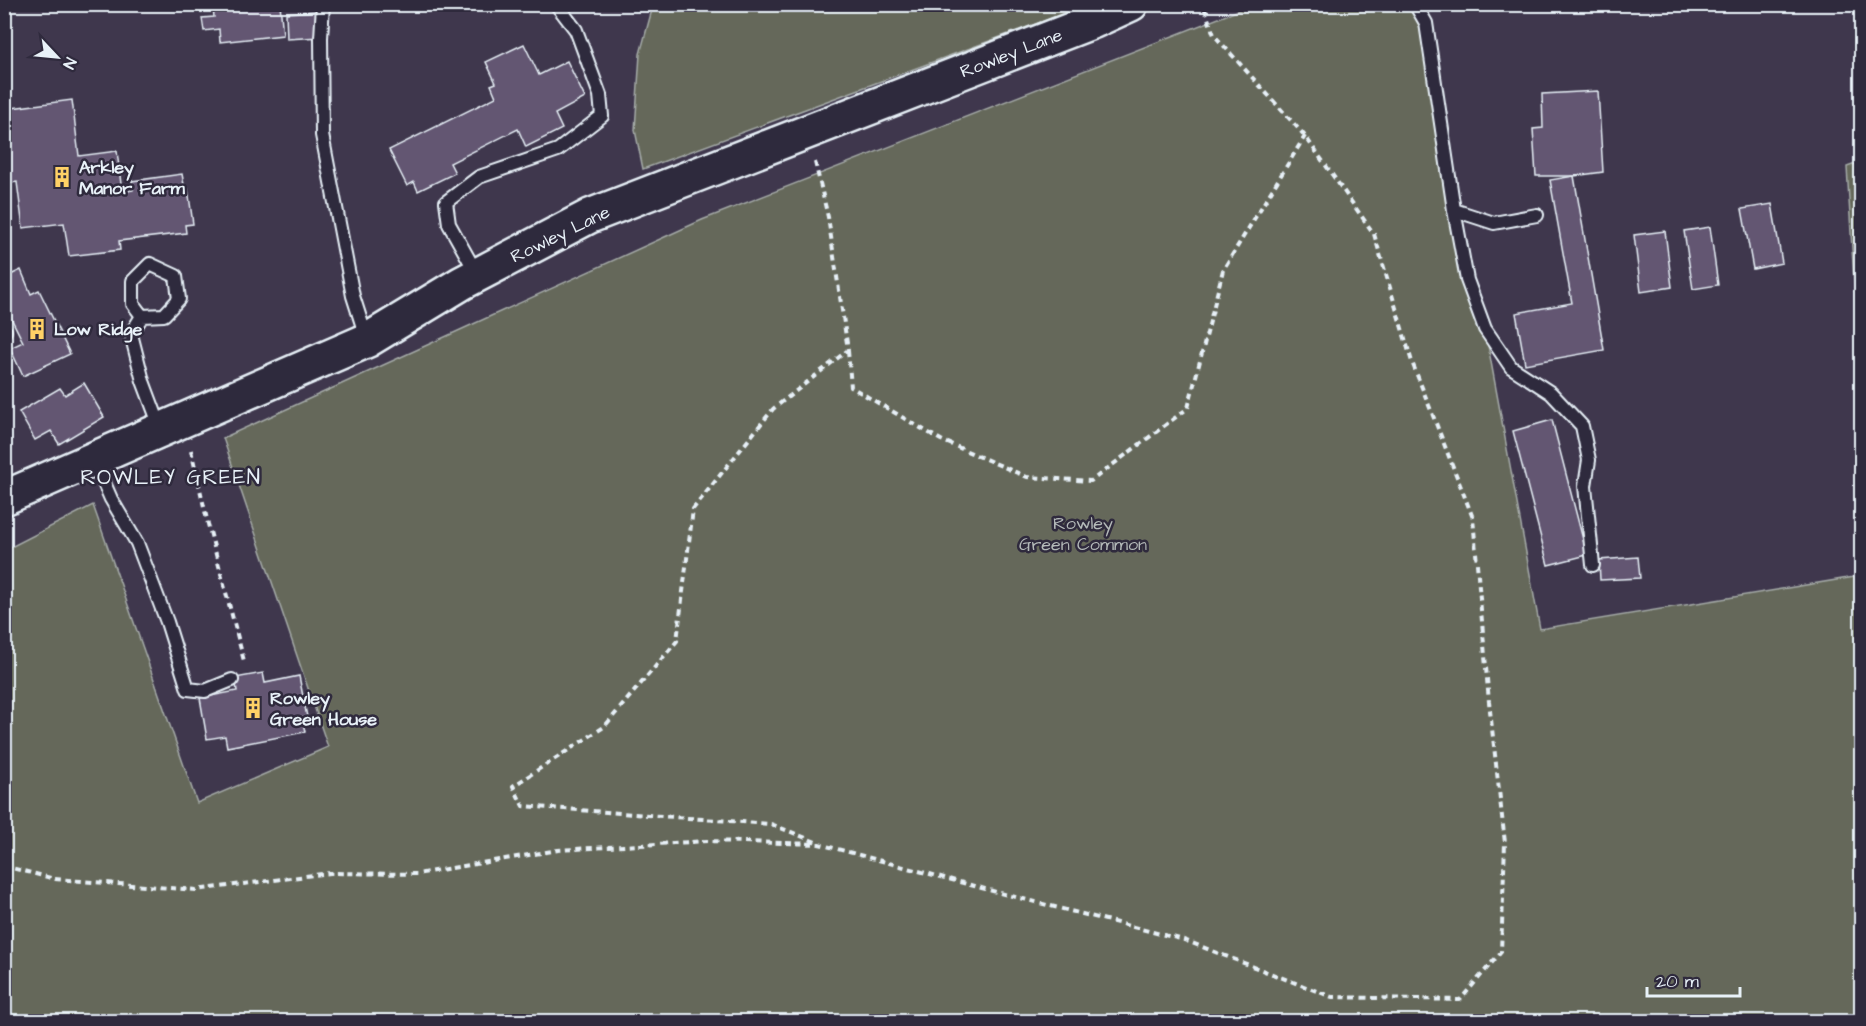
<svg xmlns="http://www.w3.org/2000/svg" width="1866" height="1026" font-family="'Architects Daughter',sans-serif">
  <style>
    .green { fill: #65685a; stroke: #a6aca9; stroke-width: 1.5 }
    .building { fill: #635672; stroke: #e8f1f8; stroke-width: 1.5 }
    .lines { fill: none; stroke-linecap: round; stroke-linejoin: round }
    .lane-casing { stroke: #e8f1f8; stroke-width: 16 }
    .secondary-casing { stroke: #e8f1f8; stroke-width: 38 }
    .path { stroke: #e8f1f8; stroke-width: 4; stroke-dasharray: 6 4.5; stroke-linecap: butt }
    .lane { stroke: #2f2a3d; stroke-width: 12 }
    .secondary { stroke: #2f2a3d; stroke-width: 33 }
    .labels { text-anchor: middle; stroke-width: 5; stroke-linejoin: round; paint-order: stroke }
    .street-label { font-size: 18px; fill: #e8f1f8; stroke: #2f2a3d }
    .poi-label { font-size: 18px; font-weight: bold; fill: #e8f1f8; stroke: #2f2a3d; text-anchor: start }
    .park-label { font-size: 18px; fill: #b4bab9; stroke: #2f2a3d }
    .quarter-label { font-size: 21px; letter-spacing: 1.5px; fill: #e8f1f8; stroke: #2f2a3d }
  </style>
  <rect width="100%" height="100%" fill="#3f374d"/>
  <filter id="ink" filterUnits="userSpaceOnUse"><feTurbulence type="fractalNoise" baseFrequency=".0167" numOctaves="2"/><feDisplacementMap in="SourceGraphic" scale="12" xChannelSelector="R" yChannelSelector="G"/><feConvolveMatrix kernelMatrix="1 2 1 2 8 2 1 2 1" color-interpolation-filters="sRGB"/></filter>
  <g filter="url(#ink)">
    <g class="green">
      <path d="M660,5v-1l427,1 -444,164 -8,-39 5,-76 13,-48z"/>
      <path d="M1252,5h163l12,21 28,186 30,117 55,300 321,-53v445l-1856,1v-472l88,-45 104,298 131,-56 -105,-309 479,-218z"/>
      <path d="M1861,162h1l-1,233 -14,-228z"/>
    </g>
    <g class="building">
      <path d="M280,4l3,31 -63,7 -1,-13 -15,2 -2,-13 12,-1 -1,-9 29,-4z"/>
      <path d="M318,11l2,26 -33,2 -1,-26z"/>
      <path d="M524,44l15,31 28,-14 18,37 -30,16 7,15 -36,18 -8,-18 -68,34 5,10 -37,18 -4,-9 -7,4 -18,-36 107,-53 -5,-12 5,-2 -10,-21z"/>
      <path d="M1598,91l5,81 -29,4h-38l-3,-47 10,-1 -1,-34z"/>
      <path d="M72,100l7,56 38,-5 5,41 11,-2 -1,-9 50,-7 3,16 3,-1 5,35 -8,1 1,8 -67,8 1,9 -51,6 -5,-33 -41,5 -6,-46 -13,2v-75z"/>
      <path d="M1574,176l30,174 -79,14 -9,-51 56,-10 -22,-123z"/>
      <path d="M1772,204l10,59 -29,6 -11,-60z"/>
      <path d="M1710,227l8,58 -25,4 -9,-58z"/>
      <path d="M1665,231l7,56 -31,5 -7,-57z"/>
      <path d="M21,270l10,24 8,-4 31,64 -47,22 -13,-28 13,-6 -14,-28 -5,2v-38z"/>
      <path d="M84,383l20,34 -45,27 -8,-13 -16,9 -16,-28 41,-24 5,7z"/>
      <path d="M1552,420l35,135 -39,10 -35,-134z"/>
      <path d="M1638,557l2,21 -40,2 -1,-20z"/>
      <path d="M263,673l2,10 34,-7 8,41 -5,1 3,14 -78,15 -2,-11 -18,3 -7,-41 37,-7 -2,-13z"/>
    </g>
    <g class="lines">
      <defs>
        <g id="lane">
          <path d="M323,4l-2,34 1,97 31,161 14,44"/>
          <path d="M1415,4l11,19 28,187 40,13 43,-8"/>
          <path d="M1454,210l13,70 18,49 26,38 40,26 31,33 7,34 -4,26 8,79"/>
          <path d="M477,274l-28,-50 -3,-22 33,-25 79,-27 44,-34 -2,-21 -24,-65 -20,-26"/>
          <path d="M142,316l-9,-12v-23l17,-17 26,12 3,23 -15,16 -22,1 -11,18 12,47 18,48"/>
          <path d="M4,332l1,-1"/>
          <path d="M94,460l17,39 26,44 30,79 21,67 17,2 27,-11"/>
        </g>
        <path id="secondary" d="M4,498l364,-158 94,-57 128,-67 504,-195 37,-17"/>
      </defs>
      <use href="#lane" class="lane-casing"/>
      <use href="#secondary" class="secondary-casing"/>
      <g class="path">
        <path d="M815,162l13,55 20,133 -75,59 -80,100 -16,132 -73,86 -91,59 10,20 248,18 45,18"/>
        <path d="M848,351l3,36 90,53 86,37 64,4 97,-73 35,-138 82,-134"/>
        <path d="M191,450l17,74 36,137"/>
        <path d="M4,866l51,13 141,11 134,-17 87,1 141,-24 149,-9 112,3 181,49 184,47 148,57 128,3 41,-48 4,-109 -16,-141 -16,-184 -61,-156 -38,-128 -69,-98 -91,-101 -11,-31"/>
      </g>
      <use href="#lane" class="lane"/>
      <use href="#secondary" class="secondary"/>
    </g>
  </g>
  <defs>
    <symbol id="building-bare" viewBox="-9 -9 18 18"><path d="M-4-6H4V6H1V3H-1V6H-4ZM-2.5-4.3h1.7v1.8h-1.7ZM.8-4.3h1.7v1.8H.8ZM-2.5-1h1.7V.8h-1.7ZM.8-1h1.7V.8H.8Z" fill="#ffd166" stroke="#2f2a3d" stroke-width="2.5" paint-order="stroke"/></symbol>
  </defs>
  <g fill-rule="evenodd">
    <use href="#building-bare" x="47" y="162" width="30" height="30"/>
    <use href="#building-bare" x="22" y="314" width="30" height="30"/>
    <use href="#building-bare" x="238" y="693" width="30" height="30"/>
  </g>
  <g class="labels">
    <g class="street-label">
      <text transform="translate(1011 53) rotate(-21)" y="6">Rowley Lane</text>
      <text transform="translate(560 234) rotate(-26)" y="6">Rowley Lane</text>
    </g>
    <g class="poi-label">
      <text x="79" y="173">Arkley<tspan x="79" dy="21">Manor Farm</tspan></text>
      <text x="54" y="335">Low Ridge</text>
      <text x="270" y="704">Rowley<tspan x="270" dy="21">Green House</tspan></text>
    </g>
    <g class="park-label">
      <text x="1083" y="529">Rowley<tspan x="1083" dy="21">Green Common</tspan></text>
    </g>
    <g class="quarter-label">
      <text x="171" y="484">ROWLEY GREEN</text>
    </g>
  </g>
  <rect width="1866" height="1026" fill="none" stroke="#2f2a3d" stroke-width="24"/>
  <rect x="12" y="12" width="1842" height="1002" fill="none" stroke="#e8f1f8" stroke-width="2" filter="url(#ink)"/>
  <g transform="translate(57 57) rotate(116)" stroke="#2f2a3d" stroke-width="4.5" paint-order="stroke">
  <path d="M0-4.5L10 22L0 15L-10 22Z" fill="#e8f1f8"/>
  <text y="-9" font-size="16" font-weight="bold" text-anchor="middle" fill="#e8f1f8">N</text>
  </g>
  <path d="M1647 987v9h93v-9" fill="none" stroke="#e8f1f8" stroke-width="3"/>
  <text x="1656" y="987" font-size="18" fill="#e8f1f8" stroke="#2f2a3d" stroke-width="4.5" paint-order="stroke">20 m</text>
</svg>
